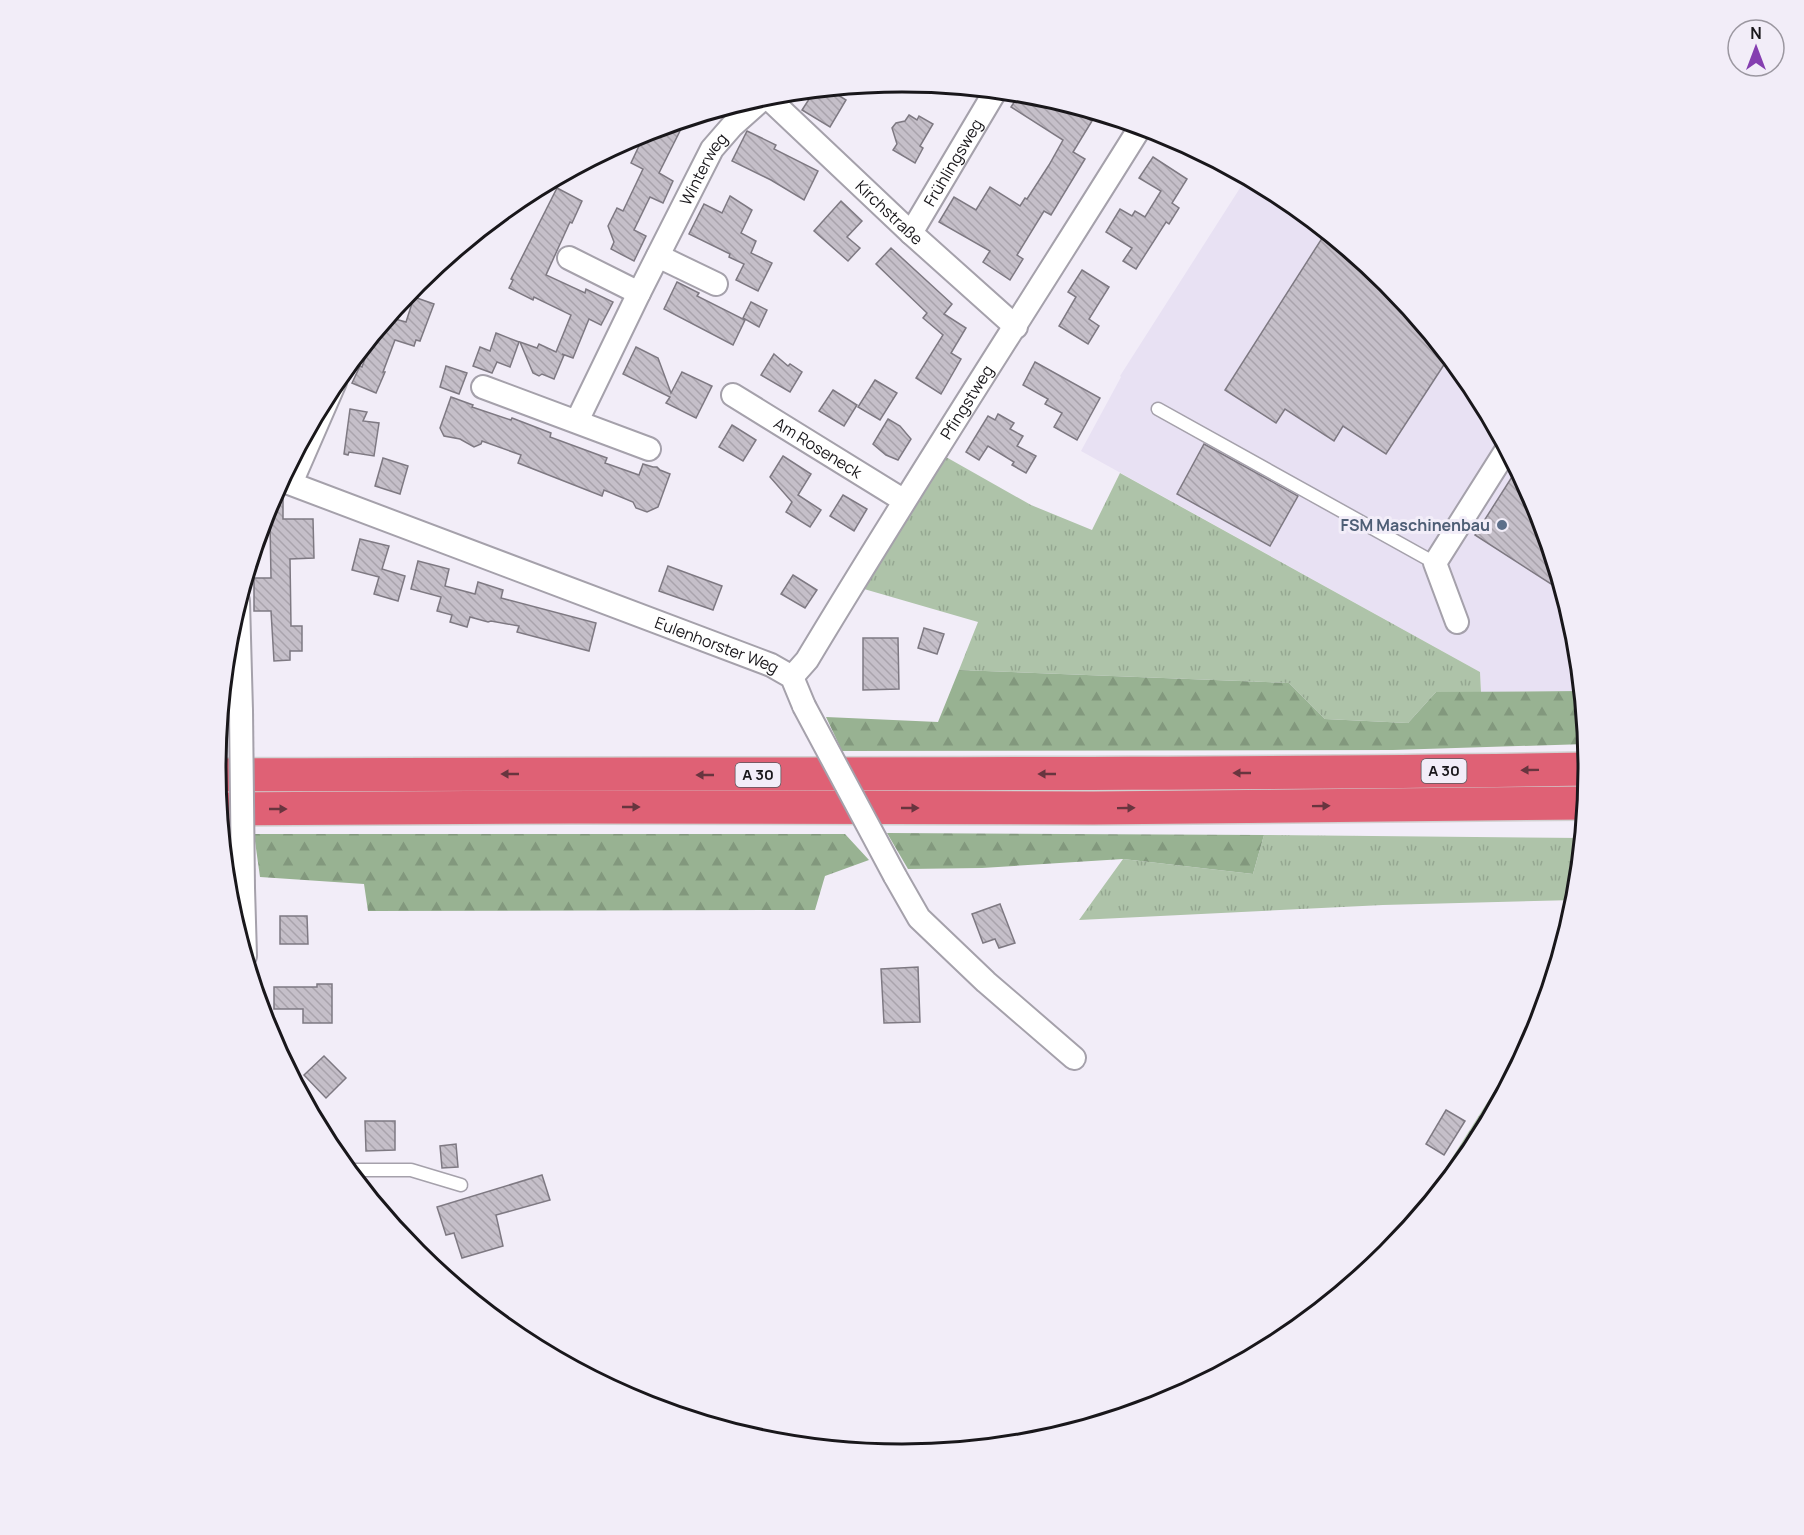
<svg xmlns="http://www.w3.org/2000/svg" width="1804" height="1535" font-family="Manrope,sans-serif">
  <style>
    .built { fill: #e8e1f3 }
    .grass { fill: url(#grass-tufts) }
    .forest { fill: url(#forest-firs) }
    .building { fill: url(#building-back-hatch); stroke: #7e7982; stroke-width: 1.5 }
    .lines { fill: none; stroke-linecap: round; stroke-linejoin: round }
    .lane-casing { stroke: #a5a1ab; stroke-width: 15 }
    .street-casing { stroke: #a5a1ab; stroke-width: 26 }
    .highway-casing { stroke: #d1d1d1; stroke-width: 36 }
    .lane { stroke: #fff; stroke-width: 12 }
    .street { stroke: #fff; stroke-width: 22 }
    .highway { stroke: #df6175; stroke-width: 33 }
    .street-bridge-casing { stroke: #a5a1ab; stroke-width: 26; stroke-linecap: butt }
    .street-bridge { stroke: #fff; stroke-width: 22 }
    .oneway { fill: #68353f }
    .service-dot { fill: #5c6f8a; stroke: #f2edf8; stroke-width: 2 }
    .labels { text-anchor: middle; stroke-width: 6; stroke-linejoin: round; paint-order: stroke }
    .shield { fill: #f2edf8; stroke: #5a575d; stroke-width: 1.5 }
    .shield-label { font-size: 15px; font-weight: bold; fill: #19171b }
    .street-label { font-size: 16px; fill: #19171b; stroke: #f2edf8 }
    .service-label { font-size: 16px; font-weight: bold; fill: #4e5e75; stroke: #f2edf8; text-anchor: end }
    .rim { fill: none; stroke: #19171b; stroke-width: 3 }
  </style>
  <defs>
    <pattern id="grass-tufts" width="24" height="20" patternUnits="userSpaceOnUse" patternTransform="scale(1.5)"><rect width="24" height="20" fill="#aec3a9"/><path d="M3 7l-1-3M5 7V3M7 7l1-3M15 17l-1-3M17 17v-4M19 17l1-3" fill="none" stroke="#95a791"/></pattern>
    <pattern id="forest-firs" width="22" height="20" patternUnits="userSpaceOnUse" patternTransform="scale(1.5)"><rect width="22" height="20" fill="#98b292"/><path d="M5 1l3.5 6h-7zM16 11l3.5 6h-7z" fill="#82987d"/></pattern>
    <pattern id="building-back-hatch" width="6" height="6" patternUnits="userSpaceOnUse" patternTransform="scale(1.5)"><rect width="6" height="6" fill="#c5bfc9"/><path d="M-1 5l2 2M0 0l6 6M5-1l2 2" fill="none" stroke="#a9a3ac"/></pattern>
  </defs>
  <rect width="100%" height="100%" fill="#f2edf8"/>
  <path class="built" d="M1247,177l37,20 104,85 85,104 63,119 39,129 6,57 -100,1 -1,-20 -399,-221 40,-74 -1,-1z"/>
  <g class="grass">
    <path d="M946,457l85,48 61,25 28,-57 360,199 1,20h-45l-28,31 -83,-4 -36,-36 -330,-13 19,-48 -114,-33z"/>
    <path d="M1264,835l318,3 -7,62 -192,5 -304,15 44,-61 130,15z"/>
    <path d="M1534,1035l-61,114 -26,32 -7,-4 64,-101z"/>
  </g>
  <g class="forest">
    <path d="M959,670l330,13 36,36 83,4 28,-31 145,-1 5,53 -193,6 -551,1 -16,-34 112,5z"/>
    <path d="M887,833l377,2 -11,39 -130,-15 -141,9 -74,1z"/>
    <path d="M222,834h3l6,74 -2,-7z"/>
    <path d="M254,834h591l24,26 -44,16 -10,34 -447,1 -4,-27 -104,-7z"/>
  </g>
  <g class="building">
    <path d="M827,88l19,12 -16,27 -28,-17 13,-20z"/>
    <path d="M1020,93l16,1 14,4 42,23 -19,31 12,7 -34,56 -7,-4 -27,44 6,4 -13,21 -27,-18 7,-11 -51,-29 15,-25 22,13 14,-23 30,19 5,-8 2,1 22,-34 14,-25 -52,-33z"/>
    <path d="M909,115l8,5 2,-4 14,8 -13,22 3,2 -8,15 -22,-13 4,-6 -5,-16 4,-5 9,-2z"/>
    <path d="M686,119l-27,54 14,8 -10,22 -13,-6 -16,33 12,6 -12,25 -23,-12 3,-7 -6,-16 9,-18 6,3 20,-42 -12,-6 15,-32z"/>
    <path d="M747,131l29,14 -2,4 44,22 -14,29 -33,-20 -39,-19z"/>
    <path d="M1153,157l34,22 -15,24 7,5 -10,16 -3,-2 -30,47 -13,-8 9,-13 -26,-16 14,-23 12,7 3,-5 10,6 16,-26 -22,-13z"/>
    <path d="M557,188l25,13 -10,22 -2,-1 -24,53 39,18 1,-4 27,13 -12,23 -12,-6 -16,39 -11,-4 2,1 -10,24 -12,-5 -3,2 -6,-3 -13,-31 17,6 2,-4 17,8 15,-37 -37,-18 -1,3 -24,-12 4,-8 -2,-1z"/>
    <path d="M730,196l22,14 -11,23 15,8 -5,12 21,10 -14,28 -22,-11 8,-16 -15,-7 1,-3 -41,-20 15,-30 18,9z"/>
    <path d="M841,201l21,20 -15,16 13,11 -12,13 -34,-30z"/>
    <path d="M1326,232l62,50 61,75 -63,97 -43,-28 -9,15 -49,-32 -9,14 -51,-33z"/>
    <path d="M891,248l61,56 -8,10 22,14 -15,25 10,6 -20,35 -25,-16 27,-43 -20,-17 4,-5 -51,-49z"/>
    <path d="M1082,270l27,17 -20,32 10,7 -11,18 -29,-18 17,-29 -8,-5z"/>
    <path d="M677,282l22,11 -2,3 48,24 -12,25 -69,-36z"/>
    <path d="M414,297l20,7 -14,37 -4,-1 -2,6 -19,-6 -12,32h2l-9,21 -24,-10 8,-17 2,1 12,-34 14,-16 18,5z"/>
    <path d="M751,302l16,8 -8,17 -16,-9z"/>
    <path d="M496,333l23,9 -9,25 -13,-5 -5,11 -19,-7 7,-19 10,4z"/>
    <path d="M636,347l22,11 13,35 11,-21 30,14 -16,32 -30,-15 4,-6 -47,-23z"/>
    <path d="M774,354l14,12 2,-2 12,8 -12,20 -29,-17z"/>
    <path d="M1035,362l65,36 -23,42 -23,-13 8,-14 -17,-9 3,-5 -25,-14z"/>
    <path d="M446,366l21,7 -8,21 -19,-7z"/>
    <path d="M875,380l22,13 -17,27 -22,-13z"/>
    <path d="M833,390l24,15 -13,21 -25,-15z"/>
    <path d="M451,397l22,8 -1,2 39,13 1,-2 39,15 -1,4 57,21 -2,5 34,12 4,-11 10,3h4l3,3 10,4 -12,33 -11,5 -11,-4 -3,-6 -29,-12 -2,6 -84,-33 3,-8 -39,-14 -1,3 -7,3 -14,-8 -16,-3 -4,-8z"/>
    <path d="M350,409l17,3 -4,9 16,2 -5,33 -25,-4 -1,3 -4,-1z"/>
    <path d="M998,414l16,9 -4,6 13,7 -6,10 19,10 -10,17 -14,-8 2,-3 -26,-16 -9,14 -13,-8 22,-36 7,4z"/>
    <path d="M888,419l12,7 11,13 -13,21 -12,-5 -13,-11z"/>
    <path d="M732,425l24,15 -13,21 -24,-14z"/>
    <path d="M1204,444l94,52 -28,50 -93,-52z"/>
    <path d="M783,456l28,18 -13,21 23,15 -11,17 -24,-15 6,-10 -22,-25z"/>
    <path d="M383,458l25,8 -8,28 -25,-8z"/>
    <path d="M1517,469l19,36 26,86 -87,-56z"/>
    <path d="M843,495l24,14 -13,22 -24,-15z"/>
    <path d="M271,498h12v21h30l1,39 -24,1 1,67h11v25h-12v9l-16,1 -3,-50h-17v-33h17l-1,-56h-7z"/>
    <path d="M360,539l29,7 -7,23 23,7 -7,25 -24,-7 5,-17 -27,-7z"/>
    <path d="M418,561l31,8 -4,17 30,8 3,-12 25,8 -2,8 95,25 -7,28 -72,-19 2,-6 -28,-5 -3,1 -18,-5 -3,10 -17,-5 2,-7 -15,-4 4,-14 -30,-8z"/>
    <path d="M668,566l54,20 -9,24 -54,-19z"/>
    <path d="M793,575l24,15 -12,18 -24,-14z"/>
    <path d="M924,628l20,6 -7,20 -19,-6z"/>
    <path d="M863,638h35l1,51 -36,1z"/>
    <path d="M1000,904l15,39 -16,5 -4,-9 -12,4 -11,-29z"/>
    <path d="M280,916h27l1,28h-28z"/>
    <path d="M918,967l2,55 -36,1 -3,-54z"/>
    <path d="M317,984h15v39h-29v-14h-29v-22h43z"/>
    <path d="M324,1056l22,22 -20,20 -22,-23z"/>
    <path d="M1446,1110l19,11 -21,34 -18,-11z"/>
    <path d="M365,1121h30v29l-29,1z"/>
    <path d="M456,1144l2,23 -16,1 -2,-22z"/>
    <path d="M542,1175l8,25 -54,15 7,31 -41,12 -8,-25 -8,2 -9,-28z"/>
  </g>
  <g class="lines">
    <defs>
      <g id="lane">
        <path d="M1158,409l277,154"/>
        <path d="M349,1170h62l50,15"/>
      </g>
      <g id="street">
        <path id="s1" d="M765,95l146,138 105,94"/>
        <path id="s2" d="M911,233l85,-143"/>
        <path d="M658,256l58,28"/>
        <path d="M569,258l70,35"/>
        <path d="M483,387l166,62"/>
        <path id="s3" d="M733,395l170,105"/>
        <path id="s4" d="M577,421l62,-128 73,-144 20,-23 36,-32"/>
        <path id="s5" d="M281,480l490,185 21,12 12,29"/>
        <path d="M291,483l44,-101"/>
        <path d="M238,601l3,110"/>
        <path d="M1457,622l-22,-59 72,-114"/>
        <path id="s6" d="M792,677l15,-17c108,-180 223,-356 334,-534"/>
        <path d="M895,876l24,42 67,64 88,76"/>
        <path d="M243,888l2,68"/>
      </g>
      <g id="highway">
        <path d="M216,775c458,-2 915,1 1372,-6"/>
        <path d="M220,809l352,-2 521,1 492,-5"/>
      </g>
    </defs>
    <use href="#lane" class="lane-casing"/>
    <use href="#street" class="street-casing"/>
    <use href="#highway" class="highway-casing"/>
    <use href="#lane" class="lane"/>
    <use href="#street" class="street"/>
    <use href="#highway" class="highway"/>
    <defs>
      <g id="street-bridge">
        <path d="M804,706l91,170"/>
        <path d="M241,711l2,177"/>
      </g>
    </defs>
    <use href="#street-bridge" class="street-bridge-casing"/>
    <use href="#street-bridge" class="street-bridge"/>
  </g>
  <defs><path id="oneway-solid" d="M-6-.8H1V-3.2L6.5 0L1 3.2V.8H-6Z" transform="scale(1.5)"/></defs>
  <g class="oneway">
    <use href="#oneway-solid" transform="translate(1530 770) rotate(179)"/>
    <use href="#oneway-solid" transform="translate(1242 773) rotate(180)"/>
    <use href="#oneway-solid" transform="translate(510 774) rotate(-180)"/>
    <use href="#oneway-solid" transform="translate(1047 774) rotate(180)"/>
    <use href="#oneway-solid" transform="translate(705 775) rotate(-180)"/>
    <use href="#oneway-solid" transform="translate(1321 806) rotate(-1)"/>
    <use href="#oneway-solid" transform="translate(631 807)"/>
    <use href="#oneway-solid" transform="translate(910 808)"/>
    <use href="#oneway-solid" transform="translate(1126 808) rotate(-1)"/>
    <use href="#oneway-solid" transform="translate(278 809)"/>
  </g>
  <circle class="service-dot" cx="1502" cy="525" r="6"/>
  <g class="labels">
    <g class="shield">
      <rect x="1421.5" y="759" width="45" height="24" rx="4.5"/>
      <rect x="735.5" y="763" width="45" height="24" rx="4.5"/>
    </g>
    <g class="shield-label">
      <text x="1444" y="776">A 30</text>
      <text x="758" y="780">A 30</text>
    </g>
    <g class="street-label">
      <text dy="6" stroke="none"><textPath href="#s2" startOffset="82">Frühlingsweg</textPath></text>
      <text dy="6" stroke="none"><textPath href="#s4" startOffset="282">Winterweg</textPath></text>
      <text dy="6" stroke="none"><textPath href="#s1" startOffset="171">Kirchstraße</textPath></text>
      <text dy="6" stroke="none"><textPath href="#s6" startOffset="326">Pfingstweg</textPath></text>
      <text dy="6" stroke="none"><textPath href="#s3" startOffset="100">Am Roseneck</textPath></text>
      <text dy="6" stroke="none"><textPath href="#s5" startOffset="466">Eulenhorster Weg</textPath></text>
    </g>
    <g class="service-label">
      <text x="1490" y="531">FSM Maschinenbau</text>
    </g>
  </g>
  <path d="M0 0H1804V1535H0ZM226 768a676 676 0 1 1 1352 0a676 676 0 1 1-1352 0Z" fill="#f2edf8" fill-rule="evenodd"/>
  <path class="rim" d="M226 768a676 676 0 1 1 1352 0a676 676 0 1 1-1352 0Z"/>
  <g transform="translate(1756 48)"><circle r="28" fill="#f2edf8" stroke="#9b97a0" stroke-width="1.5"/>
  <path d="M0-4.5L10 22L0 15L-10 22Z" fill="#853eb0"/>
  <text y="-9" font-size="16" font-weight="bold" text-anchor="middle" fill="#19171b">N</text>
  </g>
</svg>
